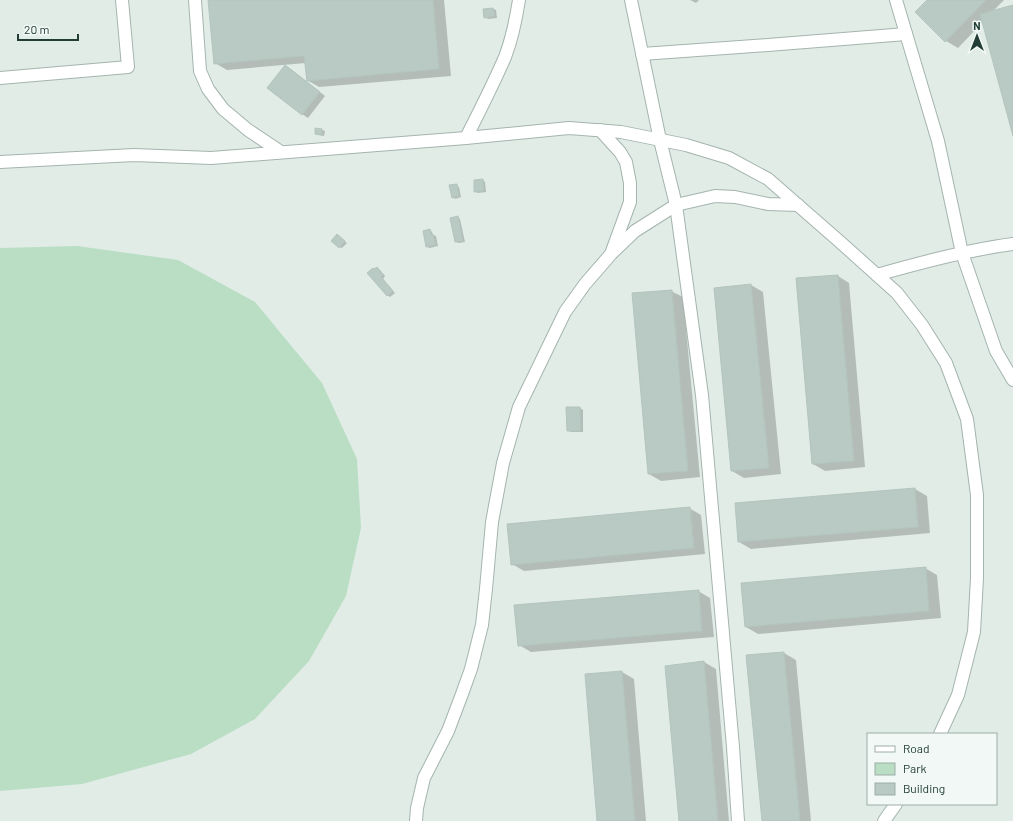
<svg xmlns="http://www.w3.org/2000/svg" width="1013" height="821" font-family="Barlow,sans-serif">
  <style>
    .green { fill: #b9dec3 }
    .shadow { fill: #0003 }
    .building { fill: #b9c9c3; stroke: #b3c5be }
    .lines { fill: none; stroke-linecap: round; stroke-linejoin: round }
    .minor-casing { stroke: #a4b4ae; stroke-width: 14 }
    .minor { stroke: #fff; stroke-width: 12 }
  </style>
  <rect width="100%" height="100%" fill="#e1ece7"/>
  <path class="green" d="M77,246l101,14 77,42 67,81 35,76 4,69 -15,68 -37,65 -54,58 -64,35 -109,30 -82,7v-543z"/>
  <g class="shadow">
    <path d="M209,0h235l7,76 -132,11 -12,-7 -1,-17 -79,7 -12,-7z"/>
    <path d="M690,0h9l-3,3z"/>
    <path d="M928,0h76l-11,11 20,-5v126l-30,-110 -25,26 -12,-7z"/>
    <path d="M493,9l3,1 1,8 -9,1 -3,-2 -1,-7z"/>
    <path d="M286,66l6,4 33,26 -17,22 -6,-4z"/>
    <path d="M316,129l6,1 3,1 -1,5 -6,-1 -2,-1z"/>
    <path d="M483,180l2,2 1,10 -8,1 -3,-2z"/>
    <path d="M456,185l3,2 2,10 -6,2 -2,-2z"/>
    <path d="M458,217l2,2 5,23 -6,1 -3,-1z"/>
    <path d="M430,230l2,2 1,3 3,1 2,10 -8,2 -3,-1z"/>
    <path d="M340,237l7,6 -5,5 -3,-1z"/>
    <path d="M377,268l3,2 5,6 -2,3 12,14 -5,4 -3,-2 -12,-25z"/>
    <path d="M838,276l11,7 16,184 -40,4 -12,-7z"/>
    <path d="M751,285l12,7 18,182 -37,4 -12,-7z"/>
    <path d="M671,291l12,6 17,180 -39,4 -12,-7z"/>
    <path d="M567,408h13l3,2v22h-12l-3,-2z"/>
    <path d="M915,489l12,7 3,37 -179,16 -12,-7z"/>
    <path d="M689,508l12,7 4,39 -181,17 -12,-7z"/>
    <path d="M925,568l12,7 4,43 -183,16 -12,-7z"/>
    <path d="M698,591l12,7 4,39 -183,15 -12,-7z"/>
    <path d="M784,653l12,7 15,161h-48l-15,-165z"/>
    <path d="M704,662l12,7 13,152h-49z"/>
    <path d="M622,672l12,7 12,142h-48z"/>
  </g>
  <g class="building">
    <path d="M208,0h225l6,69 -132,12 -3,-25 -90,8z"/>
    <path d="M927,0h59l-41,42 -30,-30z"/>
    <path d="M1013,5v131l-33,-122z"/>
    <path d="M493,8l2,8 -11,2 -1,-9z"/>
    <path d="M285,65l35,27 -18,23 -35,-27z"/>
    <path d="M315,128l7,1v6l-7,-1z"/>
    <path d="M483,179l1,12 -10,1v-12z"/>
    <path d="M457,184l2,12 -7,2 -3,-13z"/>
    <path d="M458,216l5,25 -8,1 -5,-24z"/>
    <path d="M430,229l1,5h2l3,11 -10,2 -3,-16z"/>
    <path d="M337,234l8,7 -6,7 -8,-7z"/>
    <path d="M377,267l6,8 -2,2 12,14 -6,5 -20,-23 6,-5 1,1z"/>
    <path d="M838,275l16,186 -42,3 -16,-186z"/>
    <path d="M751,284l18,184 -38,3 -17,-183z"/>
    <path d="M672,290l16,181 -40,3 -16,-181z"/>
    <path d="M566,407h14l1,24h-14z"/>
    <path d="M915,488l3,39 -180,15 -3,-39z"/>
    <path d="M690,507l4,41 -183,17 -4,-41z"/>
    <path d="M926,567l3,44 -184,16 -4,-44z"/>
    <path d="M699,590l3,41 -184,15 -4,-41z"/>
    <path d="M784,652l16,169h-38l-16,-166z"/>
    <path d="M704,661l14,160h-39l-14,-155z"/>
    <path d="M622,671l13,150h-38l-12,-147z"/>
  </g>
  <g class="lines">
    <defs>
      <g id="minor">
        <path d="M195,0l5,71 8,18 15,20 25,21 33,22"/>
        <path d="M631,0l29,140 16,65 26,190 31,352 5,74"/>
        <path d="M896,0l42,141 24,112 34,98 17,29"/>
        <path d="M642,54l126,-9 138,-11"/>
        <path d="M0,78l128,-11 -6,-67"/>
        <path d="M466,138c13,-26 27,-53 39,-81 7,-18 11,-38 14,-57"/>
        <path d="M0,162l134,-7 77,3 255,-20 103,-10 52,4 65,13 43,13 39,21 71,62 58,52 25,32 24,38 21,56 10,76v83l-3,54 -16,63 -18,39"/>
        <path d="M613,252l22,-21 41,-26 39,-9 20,1 33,7 30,1"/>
        <path d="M877,275c45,-13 90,-25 136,-31"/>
        <path d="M416,821l1,-13 7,-30 24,-47 14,-37 9,-25 11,-44 4,-36 6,-67 11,-59 16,-56 46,-95 20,-28 26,-30 19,-52v-19l-4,-21 -6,-10 -20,-22"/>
        <path d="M884,821l12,-17"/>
      </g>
    </defs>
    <use href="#minor" class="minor-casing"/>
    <use href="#minor" class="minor"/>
  </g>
  <rect x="867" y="733" width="130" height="72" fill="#f1f8f5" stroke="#9eada8"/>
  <rect x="875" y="746" width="20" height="6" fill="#ffffff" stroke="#9eada8"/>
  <text x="903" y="753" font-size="12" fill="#213d35">Road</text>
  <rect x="875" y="763" width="20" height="12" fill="#b9dec3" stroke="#9eada8"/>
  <text x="903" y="773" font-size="12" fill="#213d35">Park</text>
  <rect x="875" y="783" width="20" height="12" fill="#b9c9c3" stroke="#9eada8"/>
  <text x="903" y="793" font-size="12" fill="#213d35">Building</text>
  <g transform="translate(977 36)" stroke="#f1f8f5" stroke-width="3" paint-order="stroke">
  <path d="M0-3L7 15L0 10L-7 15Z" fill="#213d35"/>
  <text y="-6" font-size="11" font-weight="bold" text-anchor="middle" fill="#213d35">N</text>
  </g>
  <path d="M18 34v6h60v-6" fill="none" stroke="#213d35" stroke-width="2"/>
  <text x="24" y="34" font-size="12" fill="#213d35" stroke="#f1f8f5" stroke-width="3" paint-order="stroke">20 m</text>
</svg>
